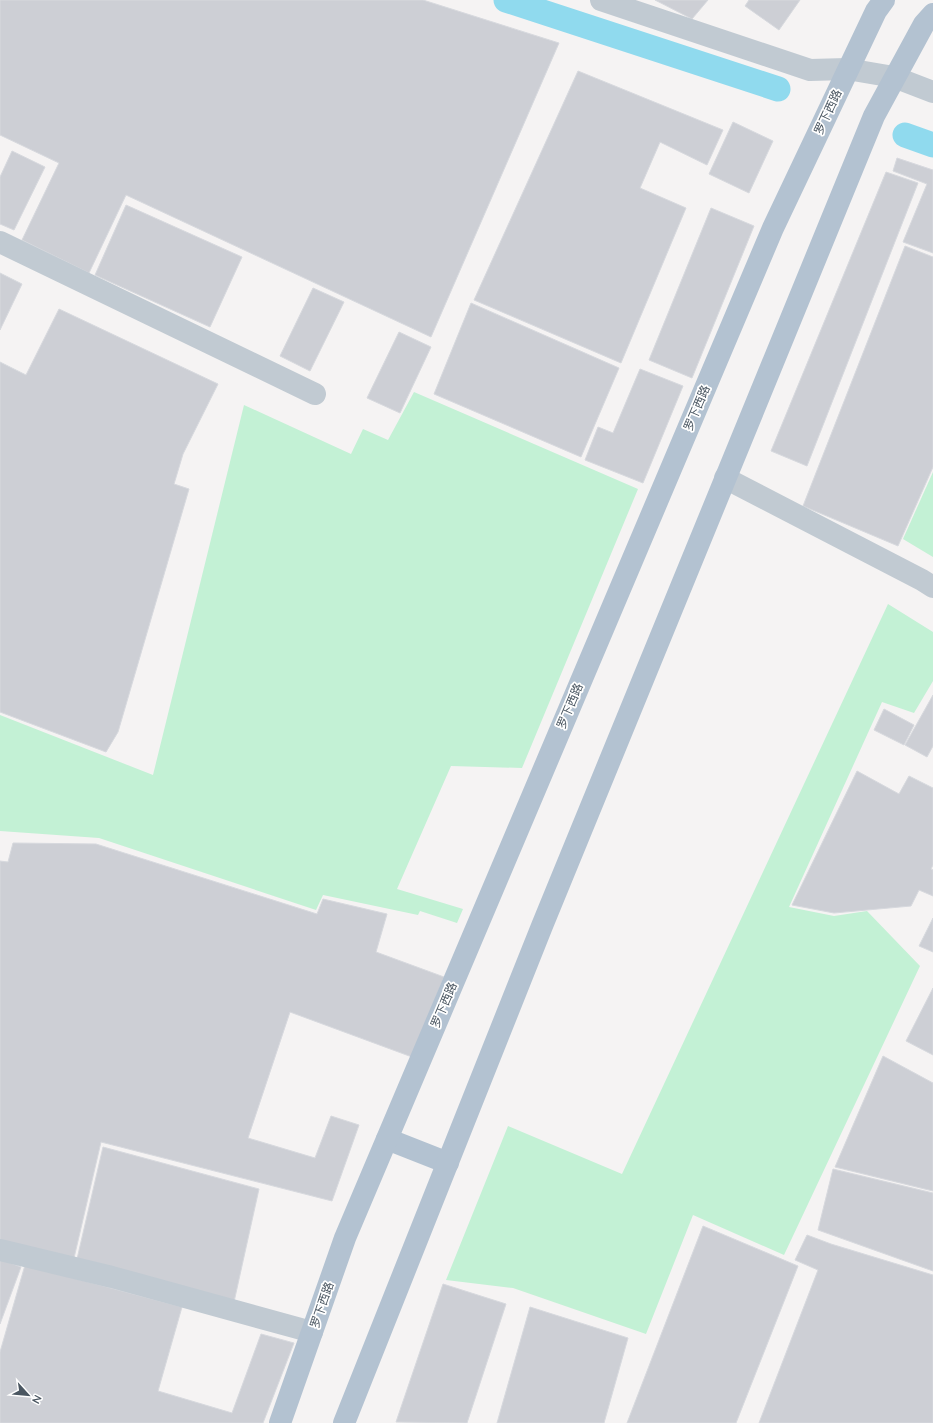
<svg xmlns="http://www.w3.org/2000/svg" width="933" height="1423" font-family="Quicksand,'Noto Sans SC',sans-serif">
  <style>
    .green { fill: #c3f1d5 }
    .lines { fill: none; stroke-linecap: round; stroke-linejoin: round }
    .canal { stroke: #90daee; stroke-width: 25 }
    .building { fill: #cdcfd5; stroke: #d7d9de }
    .minor { stroke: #c1cad2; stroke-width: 22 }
    .major { stroke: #b3c2d1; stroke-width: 22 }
    .labels { text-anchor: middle; stroke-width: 3.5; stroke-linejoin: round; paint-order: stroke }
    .street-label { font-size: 12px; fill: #4a5661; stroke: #fff }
  </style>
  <rect width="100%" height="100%" fill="#f5f3f3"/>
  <g class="green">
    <path d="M414,392l224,97 -116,279 -71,-2 -54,123 66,20 -6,14 -37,-12 -2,4 -95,-20 -7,15 -217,-72 -99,-7v-116l153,60 91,-370 107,49 12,-25 25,11z"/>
    <path d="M933,472v85l-30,-18z"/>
    <path d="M888,604l45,28v49l-19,32 -32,-11 -93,205 45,9 33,-5 53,55 -136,289 -91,-40 -47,119 -133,-46 -67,-8 62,-154 114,48z"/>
  </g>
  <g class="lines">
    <g class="canal">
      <path d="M506,0l272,89"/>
      <path d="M905,135l28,10"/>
    </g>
  </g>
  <g class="building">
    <path d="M0,0h423l136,43 -128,294 -305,-142 -37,78 -67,-33 37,-77 -59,-28z"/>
    <path d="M655,0h53l-16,19z"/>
    <path d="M749,0h51l-21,30 -34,-24z"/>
    <path d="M578,71l145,59 -16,35 -47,-23 -20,46 46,20 -65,155 -147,-63z"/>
    <path d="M733,122l40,19 -24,52 -40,-19z"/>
    <path d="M12,151l33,16 -31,63 -14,-6v-47z"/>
    <path d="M897,158l36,12v83l-30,-11 24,-58 -34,-13z"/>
    <path d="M886,172l32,11 -111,283 -36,-15z"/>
    <path d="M126,205l116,52 -32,70 -115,-52z"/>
    <path d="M711,208l43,18 -62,152 -43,-18z"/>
    <path d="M905,246l28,11v210l-35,79 -95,-40z"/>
    <path d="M0,273l22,11 -22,46z"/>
    <path d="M313,288l31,14 -34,69 -30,-15z"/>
    <path d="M471,303l148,65 -38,89 -147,-63z"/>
    <path d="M59,309l159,75 -35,70 -9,30 15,5 -71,243 -12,20 -106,-40v-350l26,13z"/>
    <path d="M399,332l32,15 -31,66 -33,-15z"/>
    <path d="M640,369l43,17 -40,97 -58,-23 13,-33 15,6z"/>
    <path d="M933,695v51l-6,11 -22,-12z"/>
    <path d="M884,709l30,16 -10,20 -30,-15z"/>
    <path d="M857,771l42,23 10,-18 24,12v77l-2,4 2,1v26l-14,-6 -8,16 -77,7 -42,-8z"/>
    <path d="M13,843l83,1 221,70 6,-15 64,15 -11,38 68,25 -32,80 -122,-45 -42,126 67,20 16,-42 28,9 -27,76 -231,-59 -27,116 -74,-14v-383l8,1z"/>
    <path d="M933,918v34l-14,-6z"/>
    <path d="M933,988v67l-27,-14z"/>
    <path d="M883,1056l50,27v108l-98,-24z"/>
    <path d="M103,1147l156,42 -25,113 -157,-43z"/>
    <path d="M833,1169l100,24v78l-115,-41z"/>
    <path d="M703,1226l95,40 -62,157h-109z"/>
    <path d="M807,1235l24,9 102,31v148h-174l59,-153 -23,-10z"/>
    <path d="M0,1259l21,8 -21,57z"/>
    <path d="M25,1265l157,42 -24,84 74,22 29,-79 33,9 -31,80h-263v-71z"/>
    <path d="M443,1284l63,20 -39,119 -71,-1z"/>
    <path d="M530,1307l98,31 -24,85h-107z"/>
  </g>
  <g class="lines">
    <g class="minor">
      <path d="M601,0l209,70 37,-1 47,8 39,15"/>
      <path d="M0,242l315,152"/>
      <path d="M725,478l197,102 11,7"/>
      <path d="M0,1250l112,27 200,55"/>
    </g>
    <g class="major">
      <path d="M387,1139l61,24"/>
      <path d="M280,1423l65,-185 428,-1010 103,-217 8,-11"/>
      <path d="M344,1423l198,-497 332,-810 50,-92 9,-10"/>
    </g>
  </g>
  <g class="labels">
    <g class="street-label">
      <text transform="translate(828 112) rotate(-65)" y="4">罗下西路</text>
      <text transform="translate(697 408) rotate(-67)" y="4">罗下西路</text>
      <text transform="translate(570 706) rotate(-67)" y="4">罗下西路</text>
      <text transform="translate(444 1005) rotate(-67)" y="4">罗下西路</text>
      <text transform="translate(322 1305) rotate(-71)" y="4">罗下西路</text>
    </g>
  </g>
  <g transform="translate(28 1395) rotate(117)" stroke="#ffffff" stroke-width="3" paint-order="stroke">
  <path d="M0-3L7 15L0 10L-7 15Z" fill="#4a5661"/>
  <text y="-6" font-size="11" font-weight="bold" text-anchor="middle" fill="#4a5661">N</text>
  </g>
</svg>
